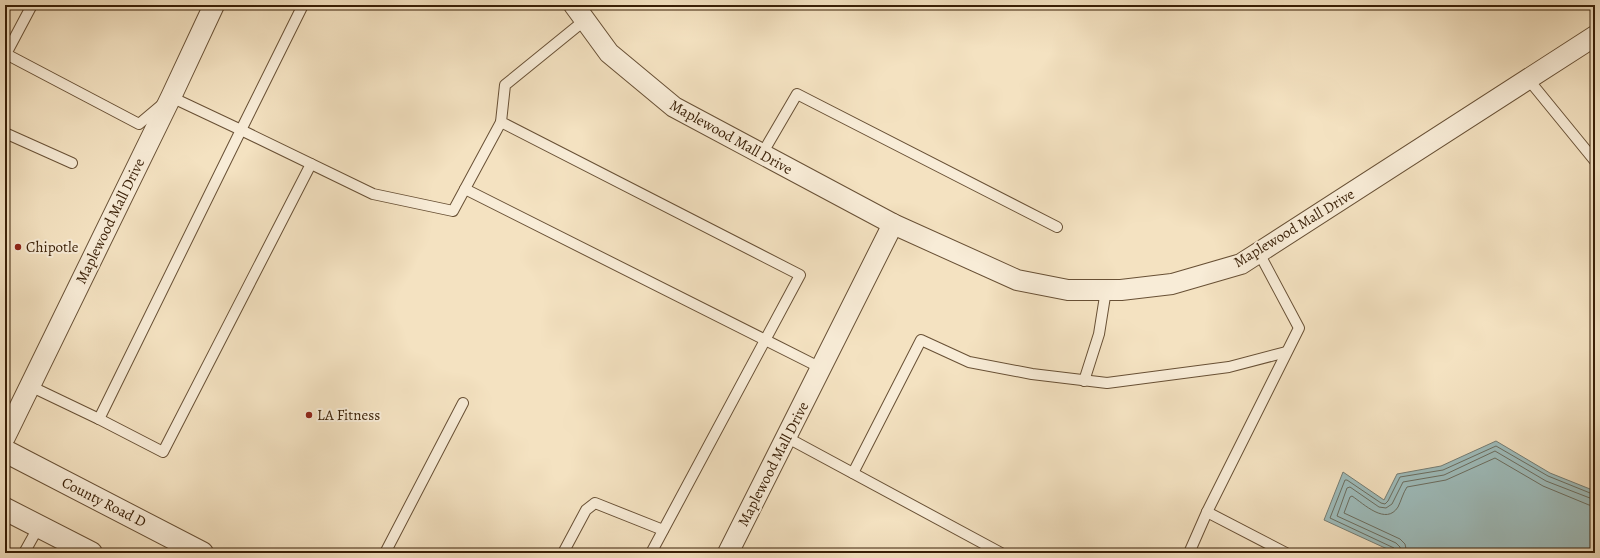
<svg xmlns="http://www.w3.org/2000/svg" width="1600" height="558" font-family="Alegreya,serif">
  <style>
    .water { fill: #9ebcbb; stroke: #767d73 }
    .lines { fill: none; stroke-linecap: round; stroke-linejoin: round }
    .shore { stroke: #6c6e60; stroke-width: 1 }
    .service-casing { stroke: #685035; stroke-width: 12 }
    .minor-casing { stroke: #685035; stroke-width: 22 }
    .tertiary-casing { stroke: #685035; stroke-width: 24 }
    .service { stroke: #f8ecd7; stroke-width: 10 }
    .minor { stroke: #f8ecd7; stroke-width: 20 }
    .tertiary { stroke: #f8ecd7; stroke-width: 22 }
    .poi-dot { fill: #8f2418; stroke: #f8ecd7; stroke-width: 1.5 }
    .labels { text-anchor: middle; stroke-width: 4; stroke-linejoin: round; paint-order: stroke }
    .street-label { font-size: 15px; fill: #391f06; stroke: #f8ecd7 }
    .poi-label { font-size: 15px; fill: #391f06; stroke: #f8ecd7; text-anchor: start }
  </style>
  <rect width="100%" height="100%" fill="#f4e2c1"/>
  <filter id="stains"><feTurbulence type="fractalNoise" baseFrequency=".005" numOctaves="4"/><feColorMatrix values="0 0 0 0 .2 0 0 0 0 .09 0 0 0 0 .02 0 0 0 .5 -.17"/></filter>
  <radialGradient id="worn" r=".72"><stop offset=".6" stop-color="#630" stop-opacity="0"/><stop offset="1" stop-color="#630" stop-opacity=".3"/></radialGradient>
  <path class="water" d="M1496,441l54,32 45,18v62h-199l-72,-33 19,-48 41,28 13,-26 44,-8z"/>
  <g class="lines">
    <g class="shore">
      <path d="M1396,553l-2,-5 -64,-30 15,-38h2l34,23 4,1 3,-3 12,-24 43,-7 53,-24 52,30 47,19"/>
      <path d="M1401,553l-1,-6 -4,-4 -59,-27 10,-28 3,-1 29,20 7,1 6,-4 11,-22 41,-7 51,-24 51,30 49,19"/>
      <path d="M1407,553l-2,-9 -5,-5 -56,-26 6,-16 2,-1c12,8 34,30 46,11 3,-6 5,-14 9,-20l39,-7 49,-22 48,28 46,19 6,1"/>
    </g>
    <defs>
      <g id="service">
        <path d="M32,5l-26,49 133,70 32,-27 70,33 62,-125"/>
        <path d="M585,20l-80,65 -4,37 299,153 -149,278"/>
        <path d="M1528,79l67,82"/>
        <path d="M5,133l67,30"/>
        <path d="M762,154l35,-60 260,133"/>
        <path d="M465,189l356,179"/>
        <path d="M1084,381l15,-47 7,-44"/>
        <path d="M30,386l69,33 142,-289 132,64 80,17 48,-89"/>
        <path d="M99,419l64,33 148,-288"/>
        <path d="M786,437l215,116"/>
        <path d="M853,473l68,-133 48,22 63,12 75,9 122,-16 57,-15"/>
        <path d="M1207,512l92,-184 -40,-75"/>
        <path d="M24,553l15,-27"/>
        <path d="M385,553l78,-150"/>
        <path d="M563,553l23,-43 9,-7 68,27"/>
        <path d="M1189,553l18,-41 79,41"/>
      </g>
      <g id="minor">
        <path d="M574,5l35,48 65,54 219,117 124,56 51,10h53l51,-6 69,-20 354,-228"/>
        <path d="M5,437l166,-340 43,-92"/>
        <path d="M728,553l165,-329"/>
      </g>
      <g id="tertiary">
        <path d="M5,451l197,102"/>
        <path d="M5,509l86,44"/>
      </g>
    </defs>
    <use href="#service" class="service-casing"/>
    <use href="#minor" class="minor-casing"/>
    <use href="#tertiary" class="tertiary-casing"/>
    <use href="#service" class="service"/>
    <use href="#minor" class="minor"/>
    <use href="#tertiary" class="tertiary"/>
  </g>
  <g class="poi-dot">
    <circle cx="18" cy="247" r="4"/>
    <circle cx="309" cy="415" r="4"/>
  </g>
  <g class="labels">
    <g class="street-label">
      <text transform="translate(731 137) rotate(29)" y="5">Maplewood Mall Drive</text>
      <text transform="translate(110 221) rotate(-64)" y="5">Maplewood Mall Drive</text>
      <text transform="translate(1294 228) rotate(-31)" y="5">Maplewood Mall Drive</text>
      <text transform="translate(773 464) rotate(-63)" y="5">Maplewood Mall Drive</text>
      <text transform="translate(104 502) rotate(27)" y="5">County Road D</text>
    </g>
    <g class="poi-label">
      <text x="26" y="252">Chipotle</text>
      <text x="317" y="420">LA Fitness</text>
    </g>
  </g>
  <rect width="1600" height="558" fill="none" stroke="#f4e2c1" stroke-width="20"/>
  <rect x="6" y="6" width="1588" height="546" fill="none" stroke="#391f06" stroke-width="2"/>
  <rect x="10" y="10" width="1580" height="538" fill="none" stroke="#391f06"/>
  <rect width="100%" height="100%" filter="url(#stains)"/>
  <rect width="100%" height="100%" fill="url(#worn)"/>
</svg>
